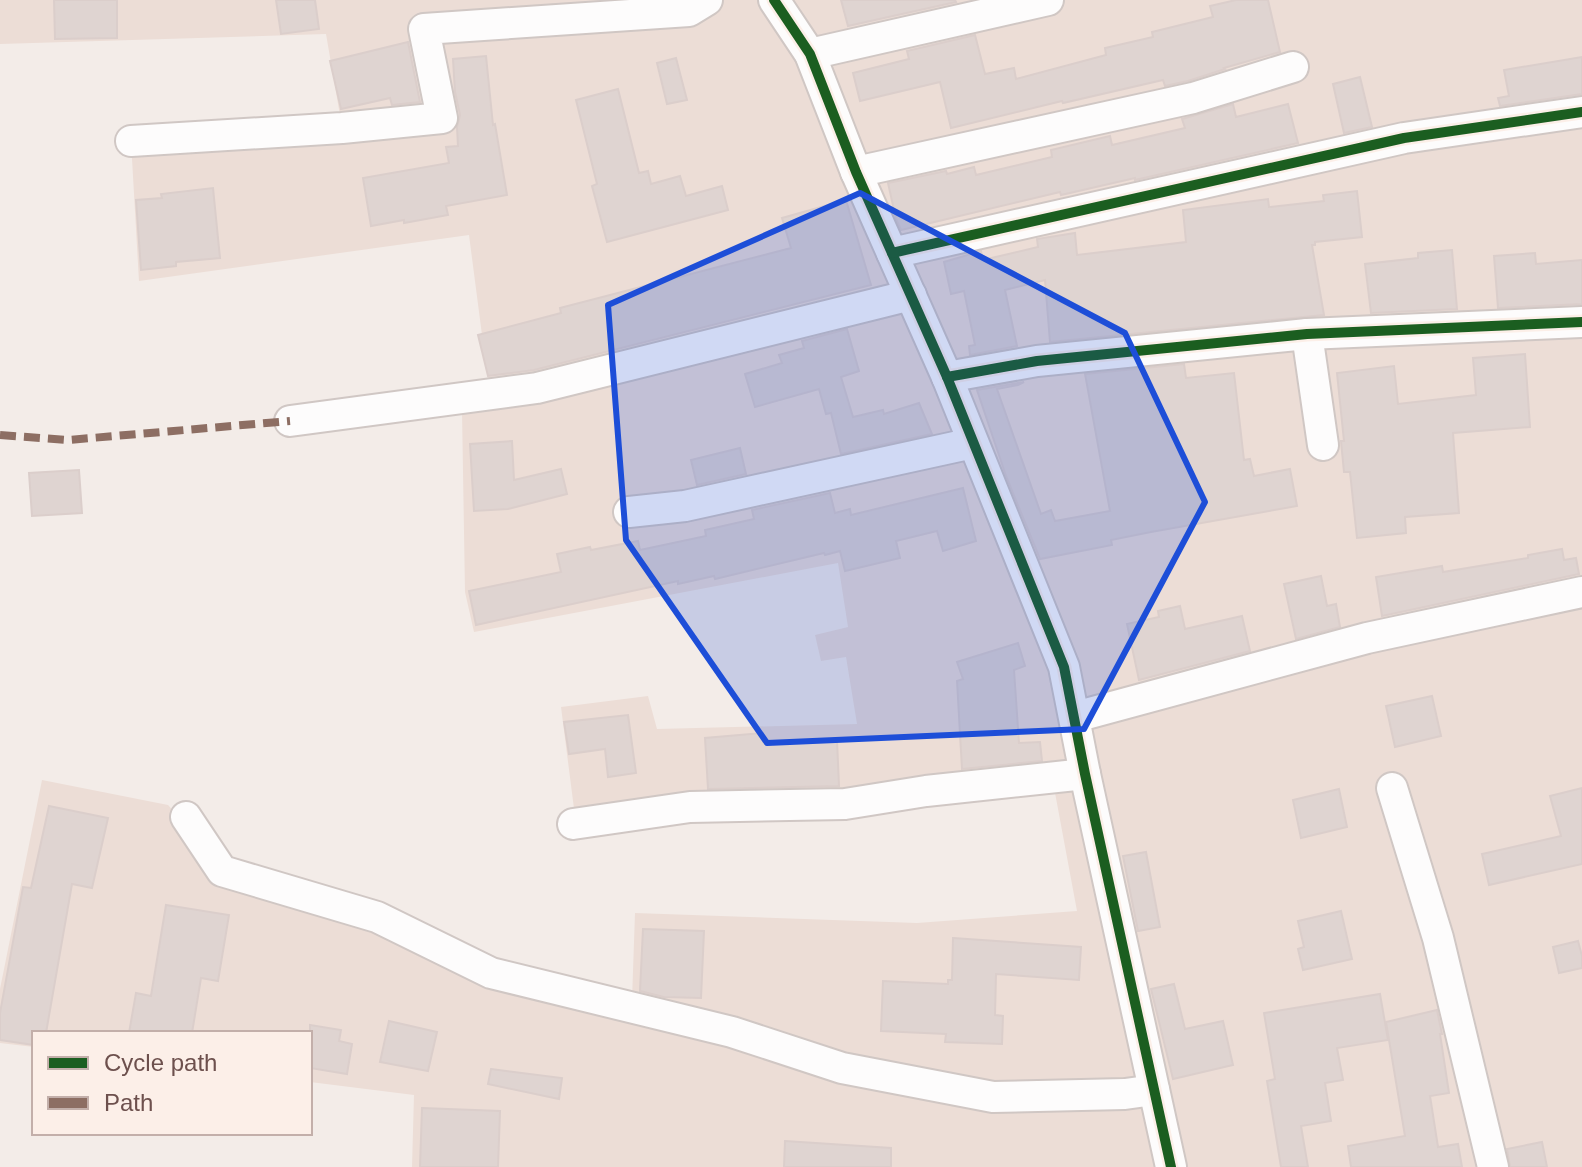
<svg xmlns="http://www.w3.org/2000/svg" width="1582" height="1167" font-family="Helvetica,sans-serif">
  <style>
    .residential { fill: #ecddd6 }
    .building { fill: #dfd4d1; stroke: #dbcecb; stroke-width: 2 }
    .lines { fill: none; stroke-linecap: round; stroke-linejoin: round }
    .minor-casing { stroke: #d0c7c4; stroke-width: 34 }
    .minor { stroke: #fdfcfc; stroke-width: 30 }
    .quiet { stroke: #8d6e63; stroke-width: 8; stroke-dasharray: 16 8; stroke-linecap: butt }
    .cycleway-casing { stroke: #fcefe8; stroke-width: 15 }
    .cycleway { stroke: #1b5e20; stroke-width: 10 }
    .marked { fill: #1d4ed8; fill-opacity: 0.2; stroke: #1d4ed8; stroke-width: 6; stroke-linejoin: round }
  </style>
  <rect width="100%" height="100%" fill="#f3ece8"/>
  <path class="residential" d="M0,0h1582v1167h-1170l2,-72 -104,-13v-49h-276v14l-34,-4v-54l42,-209 126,25 62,69 104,25 139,74 159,27 3,-87 282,10 160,-12 -24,-129 -476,50 -16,-125 87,-11 9,33 200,-5 -11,-67 -25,4 -6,-26 33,-8 -10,-64 -364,69 -9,-40 -3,-181 26,-30 -19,-146 -330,46 -8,-140 211,-14 -16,-93 -326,10z"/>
  <g class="building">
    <path d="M54,0h63v38l-62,1z"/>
    <path d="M276,0h39l4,29 -38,5z"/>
    <path d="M841,0h114l1,2 -108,24z"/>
    <path d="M1236,0h32l12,52 -56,16 1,1 -37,12 -23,5 -2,-6 -100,23 -1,-2 -111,27 -11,-46 -80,19 -7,-28 56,-14 -2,-8 68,-16 10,39 29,-6 2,11 90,-24 -1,-7 48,-11 -1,-5 61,-15 -3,-11z"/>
    <path d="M408,42l12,60 -28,3 -2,-7 -49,11 -11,-48z"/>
    <path d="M486,56l7,69 2,-1 12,71 -61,11 2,9 -44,8v-3l-33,6 -8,-48 86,-15 -3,-16 12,-1 -1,-19 3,-12 -5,-23 -2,-33z"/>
    <path d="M1582,57v37l-82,12 -2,-8 11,-2 -5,-26z"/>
    <path d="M676,58l11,42 -20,4 -10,-41z"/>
    <path d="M1360,77l12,50 -28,6 -11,-49z"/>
    <path d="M618,89l21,84 9,-2 3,13 29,-8 6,20 36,-10 6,24 -121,32 -15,-56 5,-2 -21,-84z"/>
    <path d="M1233,104l3,13 52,-13 10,39 -163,37v-2l-74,17 -1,-3 -159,38 -5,-11 -8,-36 58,-12 1,3 27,-7 2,8 76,-18 -1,-7 59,-14 2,9 73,-17 -3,-9z"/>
    <path d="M213,188l7,70 -44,4v4l-35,4 -5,-70 26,-2 -1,-4z"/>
    <path d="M1357,191l5,46 -47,5v3h-3l12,70 -274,27 -5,-62 -40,10 12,56 -47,9 -1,-9 6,-1 -11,-54 -13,3 -7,-32 37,-11 2,9 55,-13 -1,-8 38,-6 2,22 109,-13 -3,-32 85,-11 1,8 55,-6 -1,-6z"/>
    <path d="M846,200l25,85 -337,85 -46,6 -10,-41 83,-22 -1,-5 231,-60 -9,-30z"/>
    <path d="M1452,250l5,59 -86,4 -6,-49 53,-6v-5z"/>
    <path d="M1535,253l1,11 46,-4v44l-84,4 -4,-52z"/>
    <path d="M847,329l12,42 -18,6 12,40 30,-7 1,4 35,-11 13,31 -91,20 -10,-41 -5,1 -7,-25 -64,18 -10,-33 37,-11 -3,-8 25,-7 -2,-7z"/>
    <path d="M1525,354l5,73 -77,6 6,80 -54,4 1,16 -49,5 -7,-66h-6l-3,-31h3l-7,-68 57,-7 4,38 78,-9 -3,-37z"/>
    <path d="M1184,364l2,14 48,-5 10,87 6,-1 4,17 36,-7 7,37 -146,26 -40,8 1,5 -72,14 -34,-83 -29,-86 47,-8 -6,3 -21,4 44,125 10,-4 4,11 55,-10 -25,-137z"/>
    <path d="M512,441l2,39 47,-11 6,25 -59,15 -34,2 -4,-67z"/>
    <path d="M740,448l6,26 -49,11 -6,-25z"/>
    <path d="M79,470l3,43 -50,3 -3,-43z"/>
    <path d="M963,488l13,53 -33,10 -6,-20 -41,10 4,17 -55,13 -5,-20 -15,4 -1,-2 -109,26 -1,-3 -36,8v-3l-202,44 -7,-34 92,-19 -4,-18 33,-7 1,3 47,-9 2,9 66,-14 -1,-6 49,-11 -2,-9 78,-17 5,20 15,-4 1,6z"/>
    <path d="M1562,549l2,11 12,-2 3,16 -197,42 -6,-39 66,-11 1,6 85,-14v-3z"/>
    <path d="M1321,576l6,30 9,-2 4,23 -44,12 -12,-55z"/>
    <path d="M1180,606l5,23 57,-13 8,35 -111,29 -12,-56 32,-7 -1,-6z"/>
    <path d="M1018,643l7,23 -11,4 5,73 21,-1 2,19 -80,8 -5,-88 6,-2 -6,-17z"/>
    <path d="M1432,696l9,40 -46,11 -9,-41z"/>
    <path d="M628,715l8,58 -28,4 -3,-28 -36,5 -5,-32z"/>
    <path d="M762,733l1,9 74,-2 2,46 -131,3 -3,-51z"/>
    <path d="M1582,788v76l-93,21 -7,-31 79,-18 -11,-40z"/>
    <path d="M1339,789l8,38 -46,11 -8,-38z"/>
    <path d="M49,806l59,12 -16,70 -20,-4 -26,149h-12v12l-34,-5v-27l23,-126 8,1z"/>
    <path d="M1146,852l14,75 -22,4 -15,-75z"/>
    <path d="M166,905l63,10 -11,66 -17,-3 -9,55h-63l7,-40 15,3z"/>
    <path d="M1341,911l11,48 -49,11 -5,-21 6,-2 -6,-26z"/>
    <path d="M643,929l61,2 -3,67 -37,-1 -24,-6z"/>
    <path d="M953,938l128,9 -2,33 -83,-6 -1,41 8,1 -1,28 -57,-2 1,-8 -65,-3 2,-50 65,3v-4h4z"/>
    <path d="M1578,941l4,15v12l-23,5 -6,-26z"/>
    <path d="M1174,984l11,45 38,-8 10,44 -60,14 -22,-90z"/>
    <path d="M1380,994l8,46 -51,8 6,32 -18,3 6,38 -30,5 7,41h-27l-14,-86 8,-2 -11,-66z"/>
    <path d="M1437,1010l5,24h-2l9,59 -19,3 8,51 20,-3 4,23h-111l-3,-21 57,-10 -19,-114z"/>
    <path d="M389,1021l48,11 -9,39 -48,-9z"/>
    <path d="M310,1025l31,5 -2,11 13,3 -5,30 -37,-6z"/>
    <path d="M491,1069l71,9 -3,21 -71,-15z"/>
    <path d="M422,1108l78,3 -2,56h-78z"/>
    <path d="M785,1141l106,7v19h-107z"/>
    <path d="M1542,1142l5,25h-37l-3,-18z"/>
  </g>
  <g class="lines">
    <defs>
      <g id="minor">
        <path d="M774,0l36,54 46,118 91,205 117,290 21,107 86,393"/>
        <path d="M810,54l238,-54"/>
        <path d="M131,141l211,-13 100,-10 -18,-89 265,-18 18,-11"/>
        <path d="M856,172l337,-74 100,-31"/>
        <path d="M892,253l512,-115 178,-26"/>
        <path d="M1307,334l16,111"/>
        <path d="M947,377l90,-16 270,-27 275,-12"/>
        <path d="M290,421l247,-33 374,-93"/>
        <path d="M629,512l56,-6 288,-63"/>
        <path d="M1075,717l292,-79 215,-46"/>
        <path d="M1392,788l46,150 55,229"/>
        <path d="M186,817l36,54 155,46 114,56 241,59 110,36 151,29 132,-3 29,-4"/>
        <path d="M573,824l117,-17 155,-3 81,-13 159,-17"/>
      </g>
    </defs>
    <use href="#minor" class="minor-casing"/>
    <use href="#minor" class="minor"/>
    <path class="quiet" d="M0,435l68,5 222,-19"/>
    <defs>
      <g id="cycleway">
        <path d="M774,0l36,54 46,118 91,205 117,290 21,107 86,393"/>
        <path d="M892,253l512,-115 178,-26"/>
        <path d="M947,377l90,-16 270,-27 275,-12"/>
      </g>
    </defs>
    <use href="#cycleway" class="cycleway-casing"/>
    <use href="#cycleway" class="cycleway"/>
  </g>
  <path class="marked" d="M860,193l265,140 80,169 -121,227 -317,14 -141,-203 -18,-235z"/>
  <rect x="32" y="1031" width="280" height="104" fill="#fcefe8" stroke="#c3afaa" stroke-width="2"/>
  <rect x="48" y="1057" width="40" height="12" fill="#1b5e20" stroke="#c3afaa" stroke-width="2"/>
  <text x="104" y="1071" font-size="24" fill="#6d504d">Cycle path</text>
  <rect x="48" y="1097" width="40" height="12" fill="#8d6e63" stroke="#c3afaa" stroke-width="2"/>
  <text x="104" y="1111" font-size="24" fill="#6d504d">Path</text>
</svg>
